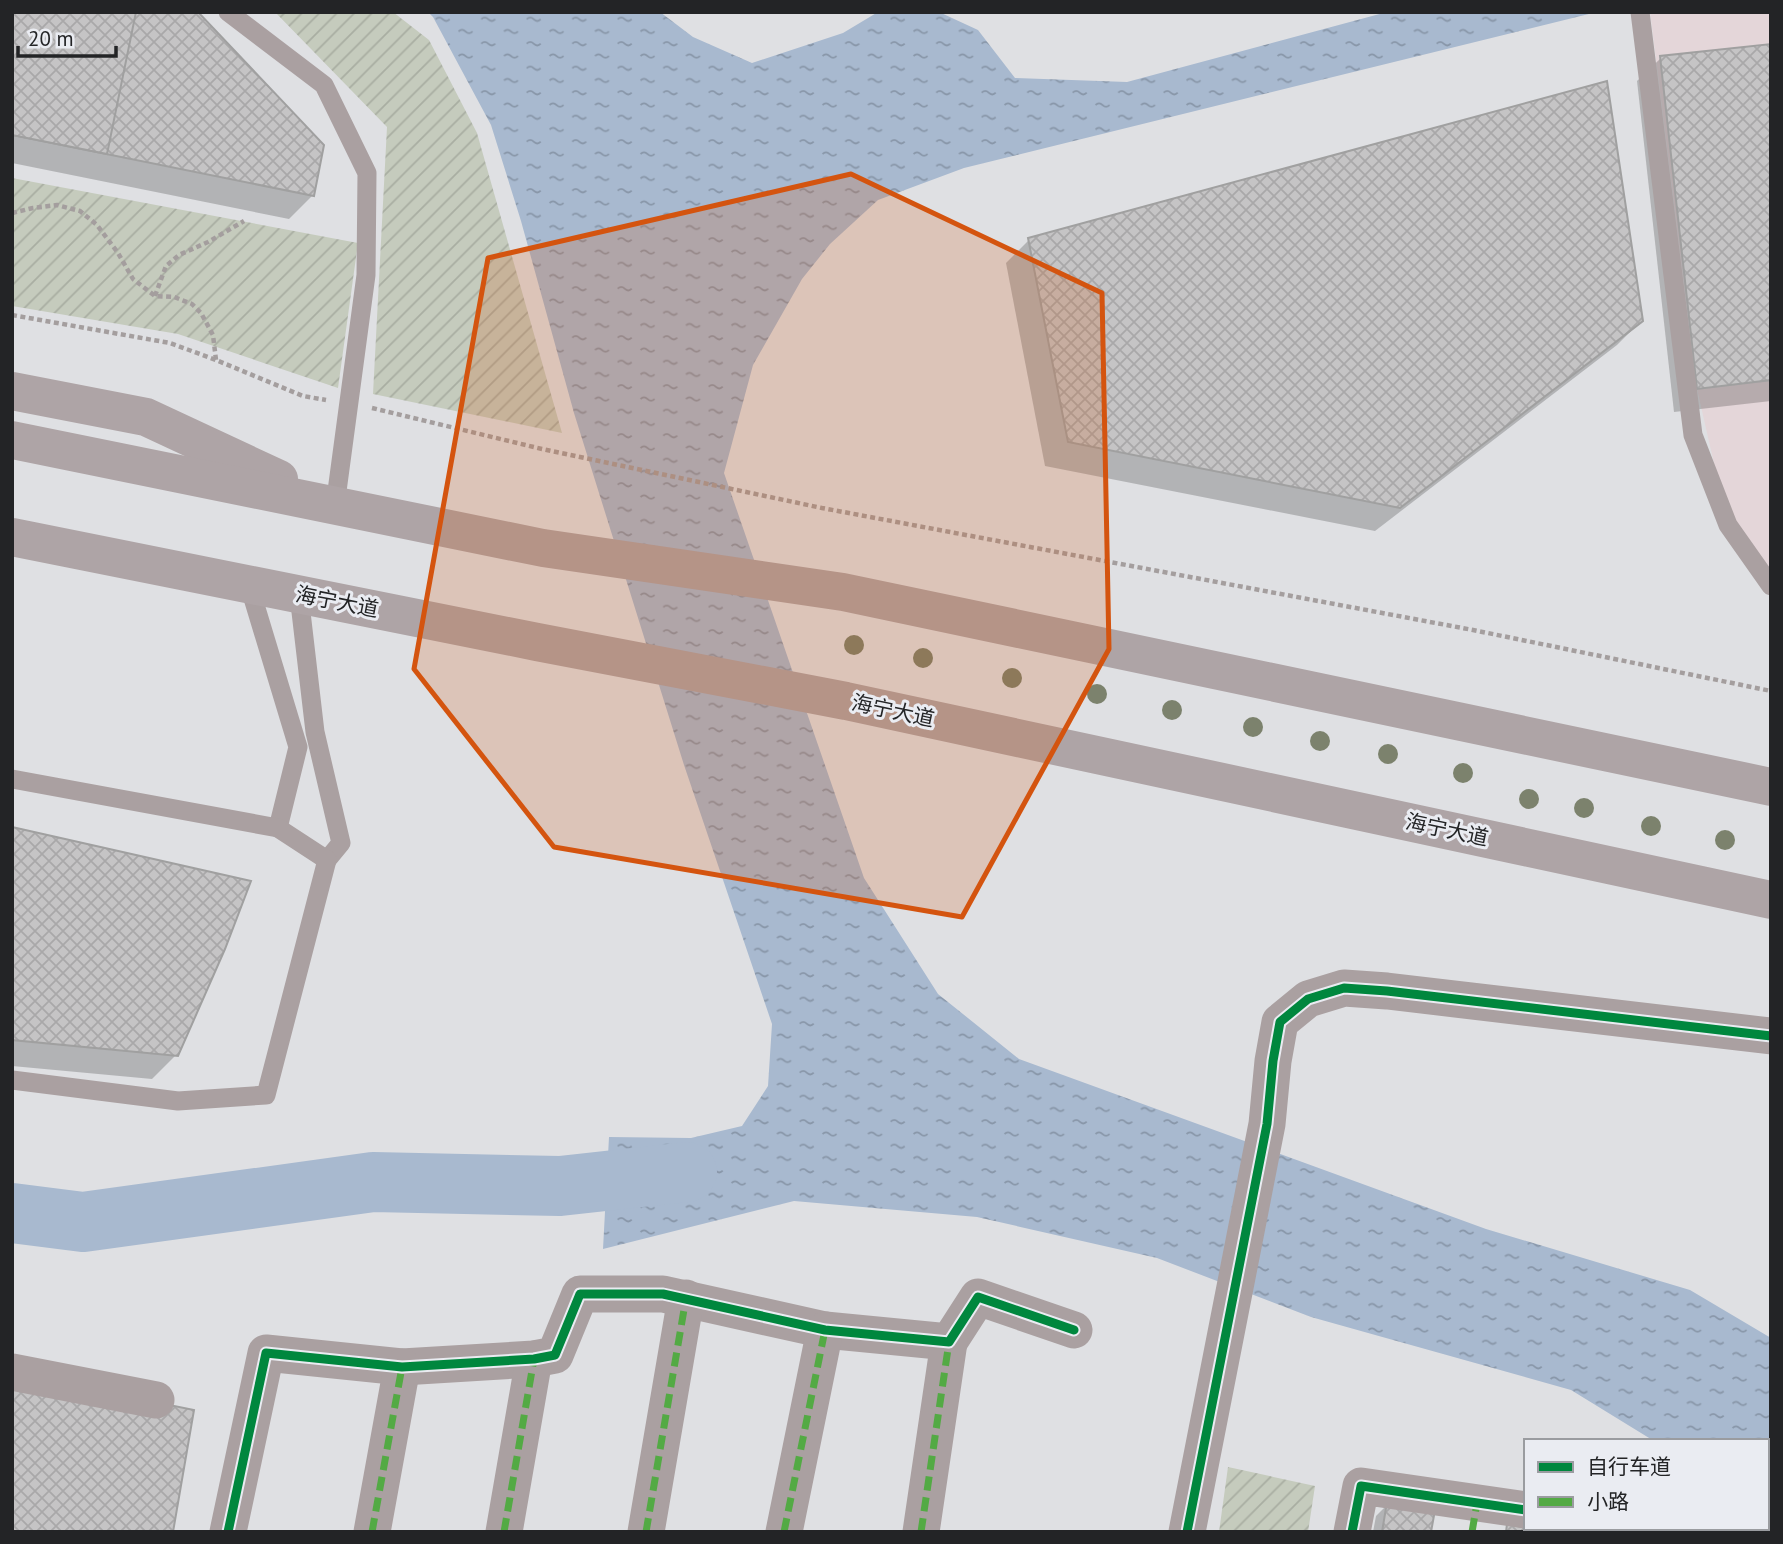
<svg xmlns="http://www.w3.org/2000/svg" width="1783" height="1544" font-family="'PT Sans','Noto Sans SC',sans-serif">
  <style>
    .commercial { fill: #e4d6d9 }
    .garden { fill: url(#garden-furrows) }
    .water { fill: url(#water-ripples) }
    .shadow { fill: #0003 }
    .lines { fill: none; stroke-linecap: round; stroke-linejoin: round }
    .river { stroke: #a8b9cf; stroke-width: 60 }
    .building { fill: url(#building-cross-hatch); stroke: #a0a0a0; stroke-width: 2 }
    .path { stroke: #a49e9e; stroke-width: 4.5; stroke-dasharray: 5 3.5; stroke-linecap: butt }
    .service { stroke: #aaa0a1; stroke-width: 19 }
    .minor { stroke: #aaa0a1; stroke-width: 37 }
    .trunk { stroke: #aea4a6; stroke-width: 38 }
    .quiet { stroke: #53aa44; stroke-width: 7; stroke-dasharray: 14 7; stroke-linecap: butt }
    .cycleway-casing { stroke: #eaecf2; stroke-width: 13 }
    .cycleway { stroke: #00873e; stroke-width: 9 }
    .tree { fill: #7c826d }
    .marked { fill: #d4540f; fill-opacity: 0.2; stroke: #d4540f; stroke-width: 5; stroke-linejoin: round }
    .labels { text-anchor: middle; stroke-width: 6; stroke-linejoin: round; paint-order: stroke }
    .street-label { font-size: 21px; fill: #232426; stroke: #eaecf2 }
  </style>
  <defs>
    <pattern id="garden-furrows" width="10" height="10" patternUnits="userSpaceOnUse" patternTransform="scale(1.75)"><rect width="10" height="10" fill="#c5cbbd"/><path d="M-1 1l2-2M0 10L10 0M9 11l2-2" fill="none" stroke="#a9aea2"/></pattern>
    <pattern id="water-ripples" width="26" height="14" patternUnits="userSpaceOnUse" patternTransform="scale(1.75)"><rect width="26" height="14" fill="#a8b9cf"/><path d="M2 4q2-2 4 0t4 0M15 11q2-2 4 0t4 0" fill="none" stroke="#8896a8"/></pattern>
    <pattern id="building-cross-hatch" width="8" height="8" patternUnits="userSpaceOnUse" patternTransform="scale(1.75)"><rect width="8" height="8" fill="#c5c4c5"/><path d="M0 0l8 8M0 8l8-8" fill="none" stroke="#a9a8a9"/></pattern>
  </defs>
  <rect width="100%" height="100%" fill="#dfe0e3"/>
  <path class="commercial" d="M1650,12h121v574l-43,-61 -31,-136z"/>
  <g class="garden">
    <path d="M275,12h118l36,28 48,93 85,300 -189,-39 14,-267z"/>
    <path d="M12,178l346,65 -20,145 -160,-54 -166,-28z"/>
    <path d="M1228,1467l87,19 -7,46h-89z"/>
  </g>
  <path class="water" d="M428,12h232l33,25 59,26 91,-30 35,-21h61l39,18 37,48 112,4 260,-70h210l-633,156 -86,32 -48,44 -28,35 -49,86 -29,108 140,405 74,116 81,65 467,170 204,61 81,48v184l-4,-2v-79h-113l-83,-51 -260,-73 -154,-59 -180,-41 -183,-16 -191,48 6,-112 82,1 51,-12 26,-40 4,-62 -88,-259 -110,-352 -53,-192 -30,-96 -58,-108z"/>
  <g class="shadow">
    <path d="M12,12l300,184 -23,23 -277,-56z"/>
    <path d="M1771,45v356l-97,11 -37,-331 24,-23z"/>
    <path d="M1029,240l612,81 -24,24 -242,186 -330,-65 -39,-203z"/>
    <path d="M12,828l164,227 -24,24 -140,-13z"/>
    <path d="M1388,1504l41,28h-56l3,-16z"/>
  </g>
  <g class="lines">
    <path class="river" d="M12,1213l71,9 290,-40 187,4 127,-14"/>
  </g>
  <g class="building">
    <path d="M12,12h186l126,133 -10,51 -302,-61z"/>
    <path d="M12,12h124l-29,142 -95,-19z"/>
    <path d="M1771,44v336l-74,9 -37,-333z"/>
    <path d="M1607,81l36,240 -243,187 -332,-66 -40,-204z"/>
    <path d="M12,827l239,54 -26,68 -47,107 -166,-16z"/>
    <path d="M12,1373l182,37 -21,122h-161z"/>
    <path d="M1387,1502l48,8 -4,22h-49z"/>
    <path d="M1507,1524l19,4 27,4h-47z"/>
  </g>
  <g class="lines">
    <g class="path">
      <path d="M12,213l21,-5 24,-3 23,6 17,14 21,28 15,26 22,17 19,1 18,7 9,9 12,22 3,25"/>
      <path d="M155,296l11,-30 13,-11 29,-13 36,-21"/>
      <path d="M12,315l158,28 46,17 87,36 23,4"/>
      <path d="M372,408l170,41 280,59 651,122 298,61"/>
    </g>
    <g class="service">
      <path d="M228,12l96,73 43,88 -1,102 -31,231"/>
      <path d="M1640,12l53,423 35,90 43,61"/>
      <path d="M249,585l49,162 -20,81"/>
      <path d="M299,595l16,137 26,111 -14,17"/>
      <path d="M12,779l266,49 49,32 -61,235 -88,6 -166,-21"/>
    </g>
    <g class="minor">
      <path d="M12,1372l144,28"/>
      <path d="M1579,1528l5,4"/>
      <path d="M228,1532l38,-179 136,14 132,-8 21,-4 25,-61h83l162,36 124,12 29,-45 96,33"/>
      <path d="M372,1532l30,-165"/>
      <path d="M504,1532l30,-173"/>
      <path d="M646,1532l40,-234"/>
      <path d="M784,1532l41,-202"/>
      <path d="M921,1532l28,-190"/>
      <path d="M1187,1532l80,-408 6,-63 7,-39 28,-23 36,-11 43,3 384,45"/>
      <path d="M1352,1532l9,-46 165,24"/>
    </g>
    <g class="trunk">
      <path d="M12,391l134,26 133,62"/>
      <path d="M12,440l531,108 300,44 928,195"/>
      <path d="M12,537l525,105 309,59 925,199"/>
    </g>
    <g class="quiet">
      <path d="M372,1532l30,-165"/>
      <path d="M504,1532l30,-173"/>
      <path d="M646,1532l40,-234"/>
      <path d="M784,1532l41,-202"/>
      <path d="M921,1532l28,-190"/>
      <path d="M1472,1532l5,-29"/>
    </g>
    <defs>
      <g id="cycleway">
        <path d="M228,1532l38,-179 136,14 132,-8 21,-4 25,-61h83l162,36 124,12 29,-45 96,33"/>
        <path d="M1187,1532l80,-408 6,-63 7,-39 28,-23 36,-11 43,3 384,45"/>
        <path d="M1352,1532l9,-46 165,24"/>
      </g>
    </defs>
    <use href="#cycleway" class="cycleway-casing"/>
    <use href="#cycleway" class="cycleway"/>
  </g>
  <g class="tree">
    <circle cx="854" cy="645" r="10"/>
    <circle cx="923" cy="658" r="10"/>
    <circle cx="1012" cy="678" r="10"/>
    <circle cx="1097" cy="694" r="10"/>
    <circle cx="1172" cy="710" r="10"/>
    <circle cx="1253" cy="727" r="10"/>
    <circle cx="1320" cy="741" r="10"/>
    <circle cx="1388" cy="754" r="10"/>
    <circle cx="1463" cy="773" r="10"/>
    <circle cx="1529" cy="799" r="10"/>
    <circle cx="1584" cy="808" r="10"/>
    <circle cx="1651" cy="826" r="10"/>
    <circle cx="1725" cy="840" r="10"/>
  </g>
  <path class="marked" d="M851,174l251,119 7,356 -147,268 -408,-70 -140,-178 74,-411z"/>
  <g class="labels">
    <g class="street-label">
      <text transform="translate(337 602) rotate(11)" y="7">海宁大道</text>
      <text transform="translate(893 711) rotate(12)" y="7">海宁大道</text>
      <text transform="translate(1447 830) rotate(12)" y="7">海宁大道</text>
    </g>
  </g>
  <rect width="1783" height="1544" fill="none" stroke="#232426" stroke-width="28"/>
  <rect x="1524" y="1439" width="245" height="91" fill="#eaecf2" stroke="#9a9ca0" stroke-width="2"/>
  <rect x="1538" y="1462" width="35" height="10" fill="#00873e" stroke="#9a9ca0" stroke-width="2"/>
  <text x="1587" y="1474" font-size="21" fill="#232426">自行车道</text>
  <rect x="1538" y="1497" width="35" height="10" fill="#53aa44" stroke="#9a9ca0" stroke-width="2"/>
  <text x="1587" y="1509" font-size="21" fill="#232426">小路</text>
  <path d="M18 46v10h98v-10" fill="none" stroke="#232426" stroke-width="3.5"/>
  <text x="28" y="46" font-size="21" fill="#232426" stroke="#eaecf2" stroke-width="5" paint-order="stroke">20 m</text>
</svg>
